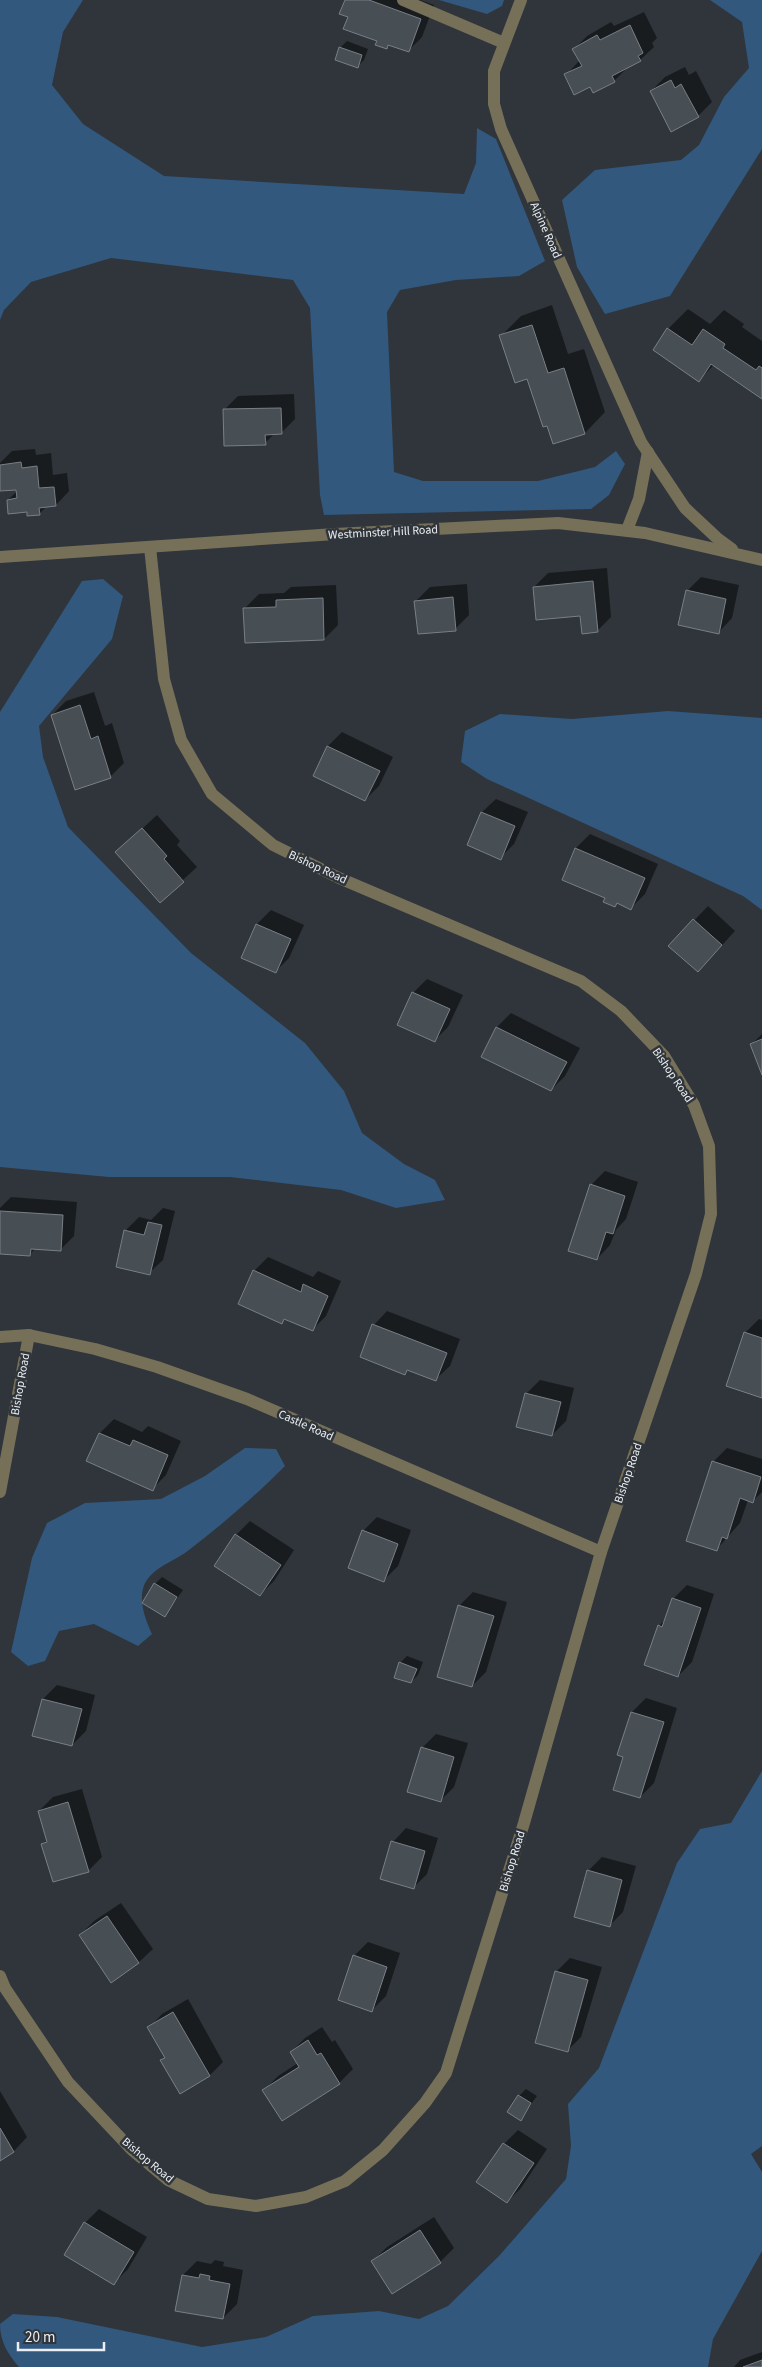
<svg xmlns="http://www.w3.org/2000/svg" width="762" height="2367" font-family="'Source Sans 3',sans-serif">
  <style>
    .green { fill: #32587e }
    .shadow { fill: #0007 }
    .building { fill: #474e54; stroke: #797f87 }
    .lines { fill: none; stroke-linecap: round; stroke-linejoin: round }
    .minor { stroke: #777059; stroke-width: 12 }
    .labels { text-anchor: middle; stroke-width: 5; stroke-linejoin: round; paint-order: stroke }
    .street-label { font-size: 12px; fill: #ebeff3; stroke: #2f353b }
  </style>
  <rect width="100%" height="100%" fill="#2f353b"/>
  <g class="green">
    <path d="M0,0h83l-20,32 -11,53 31,39 81,52 300,18 12,-31 1,-35 19,11 49,122 -26,15 -63,4 -56,10 -13,22 7,160 29,9h115l57,-14 21,-16 9,13 -16,31 -18,14 -267,6 -4,-20 -10,-187 -17,-28 -182,-22 -80,24 -27,28 -4,10z"/>
    <path d="M439,0h65l-2,6 -15,8z"/>
    <path d="M710,0h52v149l-92,147 -65,18 -28,-47 -15,-67 33,-30 86,-10 18,-15 25,-48 25,-29 -7,-46z"/>
    <path d="M103,579l20,17 -11,43 -73,87 4,31 25,70 123,126 114,90 39,48 18,42 42,31 31,16 10,20 -49,8 -55,-18 -111,-13h-121l-109,-10v-455l82,-131z"/>
    <path d="M668,711l94,7v192l-19,-14 -256,-117 -26,-17 4,-31 35,-17 72,5z"/>
    <path d="M245,1448l31,1 9,17c-31,31 -62,58 -96,84 -11,9 -29,15 -39,26 -15,16 -6,41 2,58l-14,12 -44,-22 -35,7 -14,30 -17,5 -17,-14 21,-94 15,-35 38,-20 76,-4 44,-23z"/>
    <path d="M762,1771v375l-11,8 11,18v79l-49,88 -5,28h-689c-11,-13 -19,-25 -19,-43l13,-10 44,3 145,30 64,-10 47,-21 66,-5 40,8 29,-13 51,-50 67,-77 5,-33 -3,-42 31,-36 78,-205 23,-34 31,-6z"/>
  </g>
  <g class="shadow">
    <path d="M346,0h74l14,5 -12,32 -14,14 -18,-7 -4,4 -36,-32z"/>
    <path d="M644,12l13,26 -5,5 2,4 -14,13 -12,7 -14,14 -20,10 -3,-5 -25,-11 14,-15 -7,-10 14,-14 24,-14 3,4z"/>
    <path d="M347,41l21,8 -4,11 -7,7 -17,-19z"/>
    <path d="M685,67l4,8 7,-4 16,31 -14,14 -47,-25 14,-14z"/>
    <path d="M552,305l16,49 16,-5 21,63 -20,21 -31,10 -26,-65 -27,-42 20,-20z"/>
    <path d="M688,309l22,15 14,-14 20,14 -2,3 20,14v57l-48,-33 -15,15 -31,-51z"/>
    <path d="M294,394l1,25 -14,14h-6l-10,10 -41,-33 14,-14z"/>
    <path d="M35,449l1,6 15,-2 2,22 14,-2 2,18 -13,14 -9,1 -8,8 -11,-3 -20,-11 10,-10 -18,-5v-22l12,-12z"/>
    <path d="M607,568l4,49 -14,14 -15,-17 -48,-27 14,-14z"/>
    <path d="M701,577l38,8 -7,33 -13,14 -32,-41z"/>
    <path d="M467,584l2,31 -14,14 -39,-28 14,-14z"/>
    <path d="M336,585l2,40 -14,14 -79,-31 14,-14 25,-1 7,-6z"/>
    <path d="M94,692l11,34 7,-3 12,40 -14,14 -58,-62 14,-14z"/>
    <path d="M342,732l51,25 -14,29 -14,14 -50,-25 13,-29z"/>
    <path d="M496,799l32,13 -14,32 -14,14 -32,-13 14,-33z"/>
    <path d="M157,815l23,26 -3,4 20,22 -37,34 -43,-49z"/>
    <path d="M590,834l68,30 -13,30 -14,14 -68,-29 13,-31z"/>
    <path d="M708,906l27,25 -24,26 -41,-11z"/>
    <path d="M271,910l33,15 -15,33 -13,13 -33,-14 14,-33z"/>
    <path d="M427,979l36,16 -15,32 -13,13 -22,-47z"/>
    <path d="M511,1013l69,35 -15,28 -14,14 -68,-34 14,-29z"/>
    <path d="M762,1034v37l-10,-27z"/>
    <path d="M605,1171l33,11 -12,37 -10,11 -6,15 -13,14 -6,-74z"/>
    <path d="M11,1197l66,5 -3,34 -14,14 -24,-2 -7,7 -29,-3v-44z"/>
    <path d="M163,1208l12,3 -12,49 -14,13 -24,-42 14,-14 12,3z"/>
    <path d="M268,1257l45,20 5,-6 23,10 -15,35 -14,14 -26,-12 -4,4 -28,-51z"/>
    <path d="M387,1311l73,28 -10,27 -14,13 -27,-10 -4,4 -31,-48z"/>
    <path d="M759,1319l3,1v77l-17,-64z"/>
    <path d="M540,1380l34,8 -8,33 -14,14 -26,-41z"/>
    <path d="M114,1419l28,13 6,-6 33,15 -15,34 -14,14 -64,-29 12,-27z"/>
    <path d="M727,1448l35,11v33l-10,10 -4,-2 -8,23 -23,26 -29,-9 26,-79z"/>
    <path d="M377,1517l34,13 -13,36 -14,14 -21,-49z"/>
    <path d="M250,1521l44,29 -20,31 -14,14 -24,-60z"/>
    <path d="M162,1577l21,13 -18,25 -21,-12 11,-19z"/>
    <path d="M687,1585l27,9 -22,68 -14,14 -19,-50 7,-8 7,-19z"/>
    <path d="M473,1592l34,10 -21,70 -14,14 -13,-80z"/>
    <path d="M407,1656l16,6 -5,13 -7,7 -11,-19z"/>
    <path d="M57,1685l38,10 -9,36 -14,14 -29,-46z"/>
    <path d="M646,1698l31,10 -23,75 -14,14 -16,-41 -5,-1 13,-43z"/>
    <path d="M436,1734l32,9 -14,44 -14,14 -18,-53z"/>
    <path d="M82,1789l20,68 -14,14 -45,-27 4,-4 -8,-29 14,-14z"/>
    <path d="M406,1828l32,10 -11,36 -14,14 -20,-46z"/>
    <path d="M602,1857l34,9 -13,46 -14,14 -21,-55z"/>
    <path d="M121,1903l32,46 -14,13 -28,19 -31,-46 14,-14z"/>
    <path d="M368,1942l32,11 -14,43 -14,14 -18,-54z"/>
    <path d="M570,1958l32,9 -21,70 -14,14 -11,-79z"/>
    <path d="M188,1999l35,63 -13,13 -48,-15 4,-3 -17,-29 13,-14z"/>
    <path d="M322,2027l10,15 3,-2 18,29 -14,14 -75,7 14,-14 20,-13 -7,-11 14,-14z"/>
    <path d="M526,2089l11,7 -17,23 -1,-23z"/>
    <path d="M0,2091l27,46 -13,14 -14,9z"/>
    <path d="M518,2130l29,19 -26,39 -14,14 -3,-58z"/>
    <path d="M99,2209l48,28 -19,32 -14,14 -29,-60z"/>
    <path d="M434,2217l20,31 -14,14 -67,-1 14,-14z"/>
    <path d="M215,2260l9,2 -1,4 20,4 -6,34 -14,14 -40,-43 14,-14 14,3z"/>
    <path d="M762,2352v15h-28l6,-7z"/>
  </g>
  <g class="building">
    <path d="M345,0h24l52,19 -12,33 -21,-7 -1,4 -12,-4 2,-4 -34,-12 5,-12 -9,-3z"/>
    <path d="M630,25l13,28 -5,3 3,5 -29,15 3,6 -22,11 -3,-6 -16,8 -10,-21 18,-8 -10,-17 25,-14 3,5z"/>
    <path d="M339,47l23,8 -4,13 -23,-8z"/>
    <path d="M671,80l4,8 6,-4 18,33 -28,15 -21,-41z"/>
    <path d="M532,325l16,48 16,-5 21,66 -32,10 -6,-18 -4,1 -16,-48 -12,4 -16,-48z"/>
    <path d="M667,328l25,17 11,-16 22,15 -2,4 33,22 3,-4 3,2v31l-51,-35 -12,18 -46,-32z"/>
    <path d="M281,408l1,26 -17,1 1,10 -42,1 -1,-37z"/>
    <path d="M21,462l1,6 15,-2 2,22 15,-1 2,19 -17,2 1,7 -13,1v-4l-19,2 -1,-14 10,-2 -1,-8 -16,1v-26z"/>
    <path d="M593,581l5,51 -16,2 -2,-18 -44,4 -3,-33z"/>
    <path d="M686,590l40,9 -7,35 -41,-9z"/>
    <path d="M453,597l3,34 -38,3 -4,-33z"/>
    <path d="M323,598l1,42 -79,3 -2,-35 33,-1v-7z"/>
    <path d="M80,705l11,34 7,-3 13,42 -36,12 -24,-75z"/>
    <path d="M327,746l53,25 -15,30 -52,-25z"/>
    <path d="M481,812l34,14 -14,34 -34,-15z"/>
    <path d="M142,828l25,28 -3,3 20,23 -24,21 -45,-51z"/>
    <path d="M575,848l70,30 -14,32 -14,-7 -2,4 -12,-5 2,-4 -43,-18z"/>
    <path d="M693,919l29,26 -24,27 -30,-26z"/>
    <path d="M256,924l35,15 -15,34 -35,-15z"/>
    <path d="M412,992l38,17 -15,33 -38,-17z"/>
    <path d="M496,1027l71,35 -16,29 -70,-34z"/>
    <path d="M762,1039v36l-12,-31z"/>
    <path d="M590,1184l35,12 -12,38 -7,-2 -9,28 -29,-9z"/>
    <path d="M0,1211l63,4 -2,36 -30,-2 -1,7 -30,-2z"/>
    <path d="M148,1222l14,3 -12,50 -34,-8 8,-37 20,5z"/>
    <path d="M253,1270l48,22 2,-8 25,12 -15,35 -29,-12 -2,5 -44,-20z"/>
    <path d="M372,1324l75,29 -11,28 -29,-11 -2,5 -45,-18z"/>
    <path d="M744,1332l18,6v60l-36,-12z"/>
    <path d="M525,1393l36,9 -9,34 -36,-9z"/>
    <path d="M99,1433l31,13 3,-6 35,15 -15,36 -67,-30z"/>
    <path d="M712,1461l49,16 -8,26 -13,-5 -13,41 -5,-2 -5,14 -31,-10z"/>
    <path d="M362,1530l36,14 -14,38 -36,-14z"/>
    <path d="M235,1534l46,31 -21,31 -46,-30z"/>
    <path d="M154,1583l23,14 -12,20 -23,-14z"/>
    <path d="M672,1598l29,10 -23,69 -34,-12 14,-40 4,2z"/>
    <path d="M458,1605l36,11 -22,71 -35,-10z"/>
    <path d="M399,1662l18,7 -6,14 -17,-5z"/>
    <path d="M42,1699l40,10 -10,37 -40,-10z"/>
    <path d="M631,1712l33,10 -24,76 -27,-8 10,-33 -6,-2z"/>
    <path d="M421,1747l33,10 -13,45 -34,-10z"/>
    <path d="M68,1802l21,70 -36,10 -12,-38 6,-2 -9,-31z"/>
    <path d="M391,1841l34,10 -11,38 -34,-10z"/>
    <path d="M587,1870l35,10 -12,47 -36,-10z"/>
    <path d="M107,1916l32,47 -28,20 -32,-48z"/>
    <path d="M353,1955l34,12 -15,45 -34,-12z"/>
    <path d="M555,1971l33,9 -20,72 -33,-9z"/>
    <path d="M173,2012l37,64 -30,18 -20,-34 5,-2 -18,-31z"/>
    <path d="M308,2040l9,15 4,-2 19,31 -58,37 -20,-31 37,-23 -9,-15z"/>
    <path d="M518,2095l13,8 -10,18 -14,-9z"/>
    <path d="M0,2128l14,24 -14,9z"/>
    <path d="M503,2143l31,20 -27,40 -31,-21z"/>
    <path d="M84,2222l50,30 -20,33 -50,-30z"/>
    <path d="M420,2230l21,33 -49,31 -21,-33z"/>
    <path d="M200,2274l10,2 -1,4 21,4 -7,35 -48,-8 7,-36 17,3z"/>
    <path d="M762,2360v7h-19z"/>
  </g>
  <g class="lines">
    <g class="minor">
      <path d="M403,0l101,43"/>
      <path d="M521,0l-27,71v33l7,25 140,313 44,66 32,30 15,11"/>
      <path d="M627,530l12,-31 9,-47"/>
      <path d="M0,557l335,-23 223,-11 87,10 117,27"/>
      <path d="M0,1337l29,-2 66,14 62,18 90,32 354,153"/>
      <path d="M0,1492l29,-157"/>
      <path d="M0,1976l5,12 63,94 64,68 36,30 40,19 48,7 50,-9 39,-16 38,-31 42,-47 21,-30 78,-250 77,-271 95,-278 15,-60 -2,-68 -15,-41 -30,-49 -43,-45 -40,-30 -242,-103 -66,-33 -61,-51 -31,-54 -17,-61 -14,-132"/>
    </g>
  </g>
  <g class="labels">
    <g class="street-label">
      <text transform="translate(546 230) rotate(66)" y="4">Alpine Road</text>
      <text transform="translate(383 532) rotate(-3)" y="4">Westminster Hill Road</text>
      <text transform="translate(318 867) rotate(25)" y="4">Bishop Road</text>
      <text transform="translate(673 1075) rotate(56)" y="4">Bishop Road</text>
      <text transform="translate(20 1384) rotate(-80)" y="4">Bishop Road</text>
      <text transform="translate(306 1425) rotate(24)" y="4">Castle Road</text>
      <text transform="translate(628 1473) rotate(-71)" y="4">Bishop Road</text>
      <text transform="translate(512 1861) rotate(-73)" y="4">Bishop Road</text>
      <text transform="translate(148 2160) rotate(40)" y="4">Bishop Road</text>
    </g>
  </g>
  <path d="M18 2342v8h86v-8" fill="none" stroke="#ebeff3" stroke-width="2.5"/>
  <text x="25" y="2342" font-size="15" fill="#ebeff3" stroke="#2f353b" stroke-width="4" paint-order="stroke">20 m</text>
</svg>
